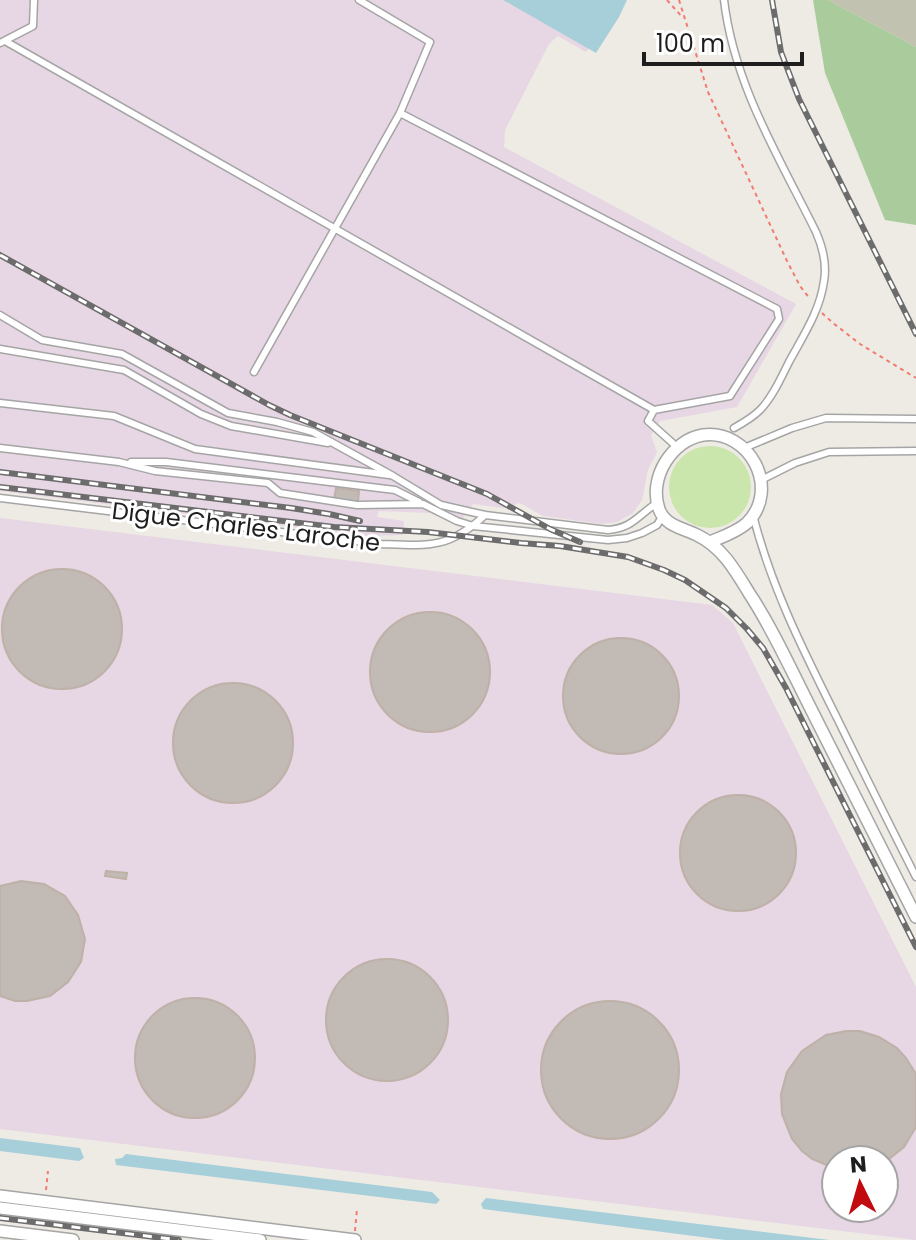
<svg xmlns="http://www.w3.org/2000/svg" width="916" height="1240" font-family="Poppins,sans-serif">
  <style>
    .industrial { fill: #e7d6e4; fill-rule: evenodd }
    .construction { fill: #c2c2b0 }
    .grass { fill: #cae6ac }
    .forest { fill: #aacb9b }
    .water { fill: #a6cfda }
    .building { fill: #c2bab4; stroke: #bfb1a7; stroke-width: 2 }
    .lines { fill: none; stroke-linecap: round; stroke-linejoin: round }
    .lane-casing { stroke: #a5a5a5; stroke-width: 9 }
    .street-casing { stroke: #a5a5a5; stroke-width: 14 }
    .path { stroke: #f27b71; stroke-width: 2; stroke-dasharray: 4 4; stroke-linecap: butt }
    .lane { stroke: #fff; stroke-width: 6 }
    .street { stroke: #fff; stroke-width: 11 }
    .rail-casing { stroke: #6c6c6c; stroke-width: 6 }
    .rail { stroke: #fff; stroke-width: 3; stroke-dasharray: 9; stroke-linecap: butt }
    .labels { text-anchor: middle; stroke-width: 6; stroke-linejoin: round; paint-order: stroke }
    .street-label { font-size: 24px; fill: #1e1e1e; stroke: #fff }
  </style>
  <rect width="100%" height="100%" fill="#eeebe4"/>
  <g class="industrial">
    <path d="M0,0h503l86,48 -3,4 -28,-16 -9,8 -44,86 -1,17 292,157 -59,103 -77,14 -9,14 6,17 -9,18 -6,30 -9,13 -16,9 -15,2 -59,-8 -23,-13 -17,5 -30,-4 -15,21 -27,-12 -52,-2 -2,6 27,4 -1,14 -37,1 -366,-45z"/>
    <path d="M0,518l712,87 21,18 183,364v253l-916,-111zM836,1160h48v48h-48z"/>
  </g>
  <path class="construction" d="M828,0h88v47z"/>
  <circle class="grass" cx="710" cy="487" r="41"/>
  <path class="forest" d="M813,0h15l88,47v178l-31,-5 -60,-147z"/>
  <g class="water">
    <path d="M503,0h124l-8,17 -23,36z"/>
    <path d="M0,1138l80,10 4,10 -5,3 -79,-10z"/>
    <path d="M126,1154l306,38 8,8 -4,4 -320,-39 -1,-6 7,-1z"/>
    <path d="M486,1198l343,42h-104l-242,-31 -2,-5z"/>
  </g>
  <g class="building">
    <path d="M336,488l23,3 -1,11 -24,-3z"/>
    <circle cx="62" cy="629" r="60"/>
    <circle cx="430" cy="672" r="60"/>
    <circle cx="621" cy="696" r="58"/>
    <circle cx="233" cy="743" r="60"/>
    <circle cx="738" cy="853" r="58"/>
    <path d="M106,871l21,2 -1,6 -21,-3z"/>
    <path d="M21,881l23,3 21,12 13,19 7,24 -4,23 -13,20 -18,14 -23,5h-12l-15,-5v-110z"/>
    <circle cx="387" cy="1020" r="61"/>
    <circle cx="195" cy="1058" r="60"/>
    <circle cx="610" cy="1070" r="69"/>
    <path d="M846,1031h14l19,6 18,11 9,10 10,16v53l-12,20 -20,16v-3h-48v9l-24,-10 -10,-8 -10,-12 -10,-25 -1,-20 6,-22 15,-21 24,-16z"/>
  </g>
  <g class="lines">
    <defs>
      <g id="lane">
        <path d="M359,0l71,42 -30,71 377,196 2,10 -49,77 -76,14 -6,11 29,26"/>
        <path d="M724,0c10,85 55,157 92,232 7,16 11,32 8,49 -4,30 -21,55 -35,81 -8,16 -17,36 -29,48 -8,8 -17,13 -26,18"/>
        <path d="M5,41l649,369"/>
        <path d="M0,43l33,-17 1,-26"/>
        <path d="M0,315l42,25 80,14 106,59 49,9 36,10 80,44 48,29 44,10 123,15c25,-2 30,-15 49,-27"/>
        <path d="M0,349l124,21 77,44 30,12 97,17"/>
        <path d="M254,372l146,-259"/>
        <path d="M0,403l114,13 81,33 194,26"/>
        <path d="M0,448l119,14 36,9 113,12 12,10 77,12 66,-1 34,17 16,5 135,14 19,-2 15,-5 15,-8 5,-8"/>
        <path d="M744,448l48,-20 34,-10 90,1"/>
        <path d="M131,462h35l229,28 24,12"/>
        <path d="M761,480l34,-17 34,-11 87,-1"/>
        <path d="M0,498l381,46c47,2 68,5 104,-29"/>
        <path d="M753,515c18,72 51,137 84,203 26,53 52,106 79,159"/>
      </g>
      <g id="street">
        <path d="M710,542c12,-5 27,-10 37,-19 34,-34 3,-94 -44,-88 -31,5 -55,43 -44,74 6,17 24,19 38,26 25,12 38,35 52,58 24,36 43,79 63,118 35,68 69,137 104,206"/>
        <path d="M0,1196l355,44"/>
        <path d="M0,1208l260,32"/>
        <path d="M0,1231l73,9"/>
      </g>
    </defs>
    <use href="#lane" class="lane-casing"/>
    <use href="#street" class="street-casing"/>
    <g class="path">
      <path d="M667,0l16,18"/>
      <path d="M679,0l29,92 79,169 13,25 10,13"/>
      <path d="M822,313l11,10 27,21 56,34"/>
      <path d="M46,1190l2,-19"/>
      <path d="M355,1231l2,-22"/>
    </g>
    <use href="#lane" class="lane"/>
    <use href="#street" class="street"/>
    <defs>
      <g id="rail">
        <path d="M772,0l9,52 18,47 117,235"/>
        <path d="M0,255l269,150 21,10 197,79 63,35 30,13"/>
        <path d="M0,472l291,36 38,6 31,7"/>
        <path d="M0,487l334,40 94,5 93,11 39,3 68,11 36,13 21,10 41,28 21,21 16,19 23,40 130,259"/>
        <path d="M0,1218l179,22"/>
      </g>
    </defs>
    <use href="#rail" class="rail-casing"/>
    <use href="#rail" class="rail"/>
  </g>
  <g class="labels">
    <g class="street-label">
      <text transform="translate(246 527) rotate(7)" y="8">Digue Charles Laroche</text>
    </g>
  </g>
  <g transform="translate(860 1184) rotate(355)"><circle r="38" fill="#ffffff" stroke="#a5a5a5" stroke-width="2"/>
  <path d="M0-6L14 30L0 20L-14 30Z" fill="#c10a0f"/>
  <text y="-12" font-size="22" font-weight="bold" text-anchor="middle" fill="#1e1e1e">N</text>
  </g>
  <path d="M644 52v12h158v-12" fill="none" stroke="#1e1e1e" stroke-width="4"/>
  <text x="656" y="52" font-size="24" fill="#1e1e1e" stroke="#ffffff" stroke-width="6" paint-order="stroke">100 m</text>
</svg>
